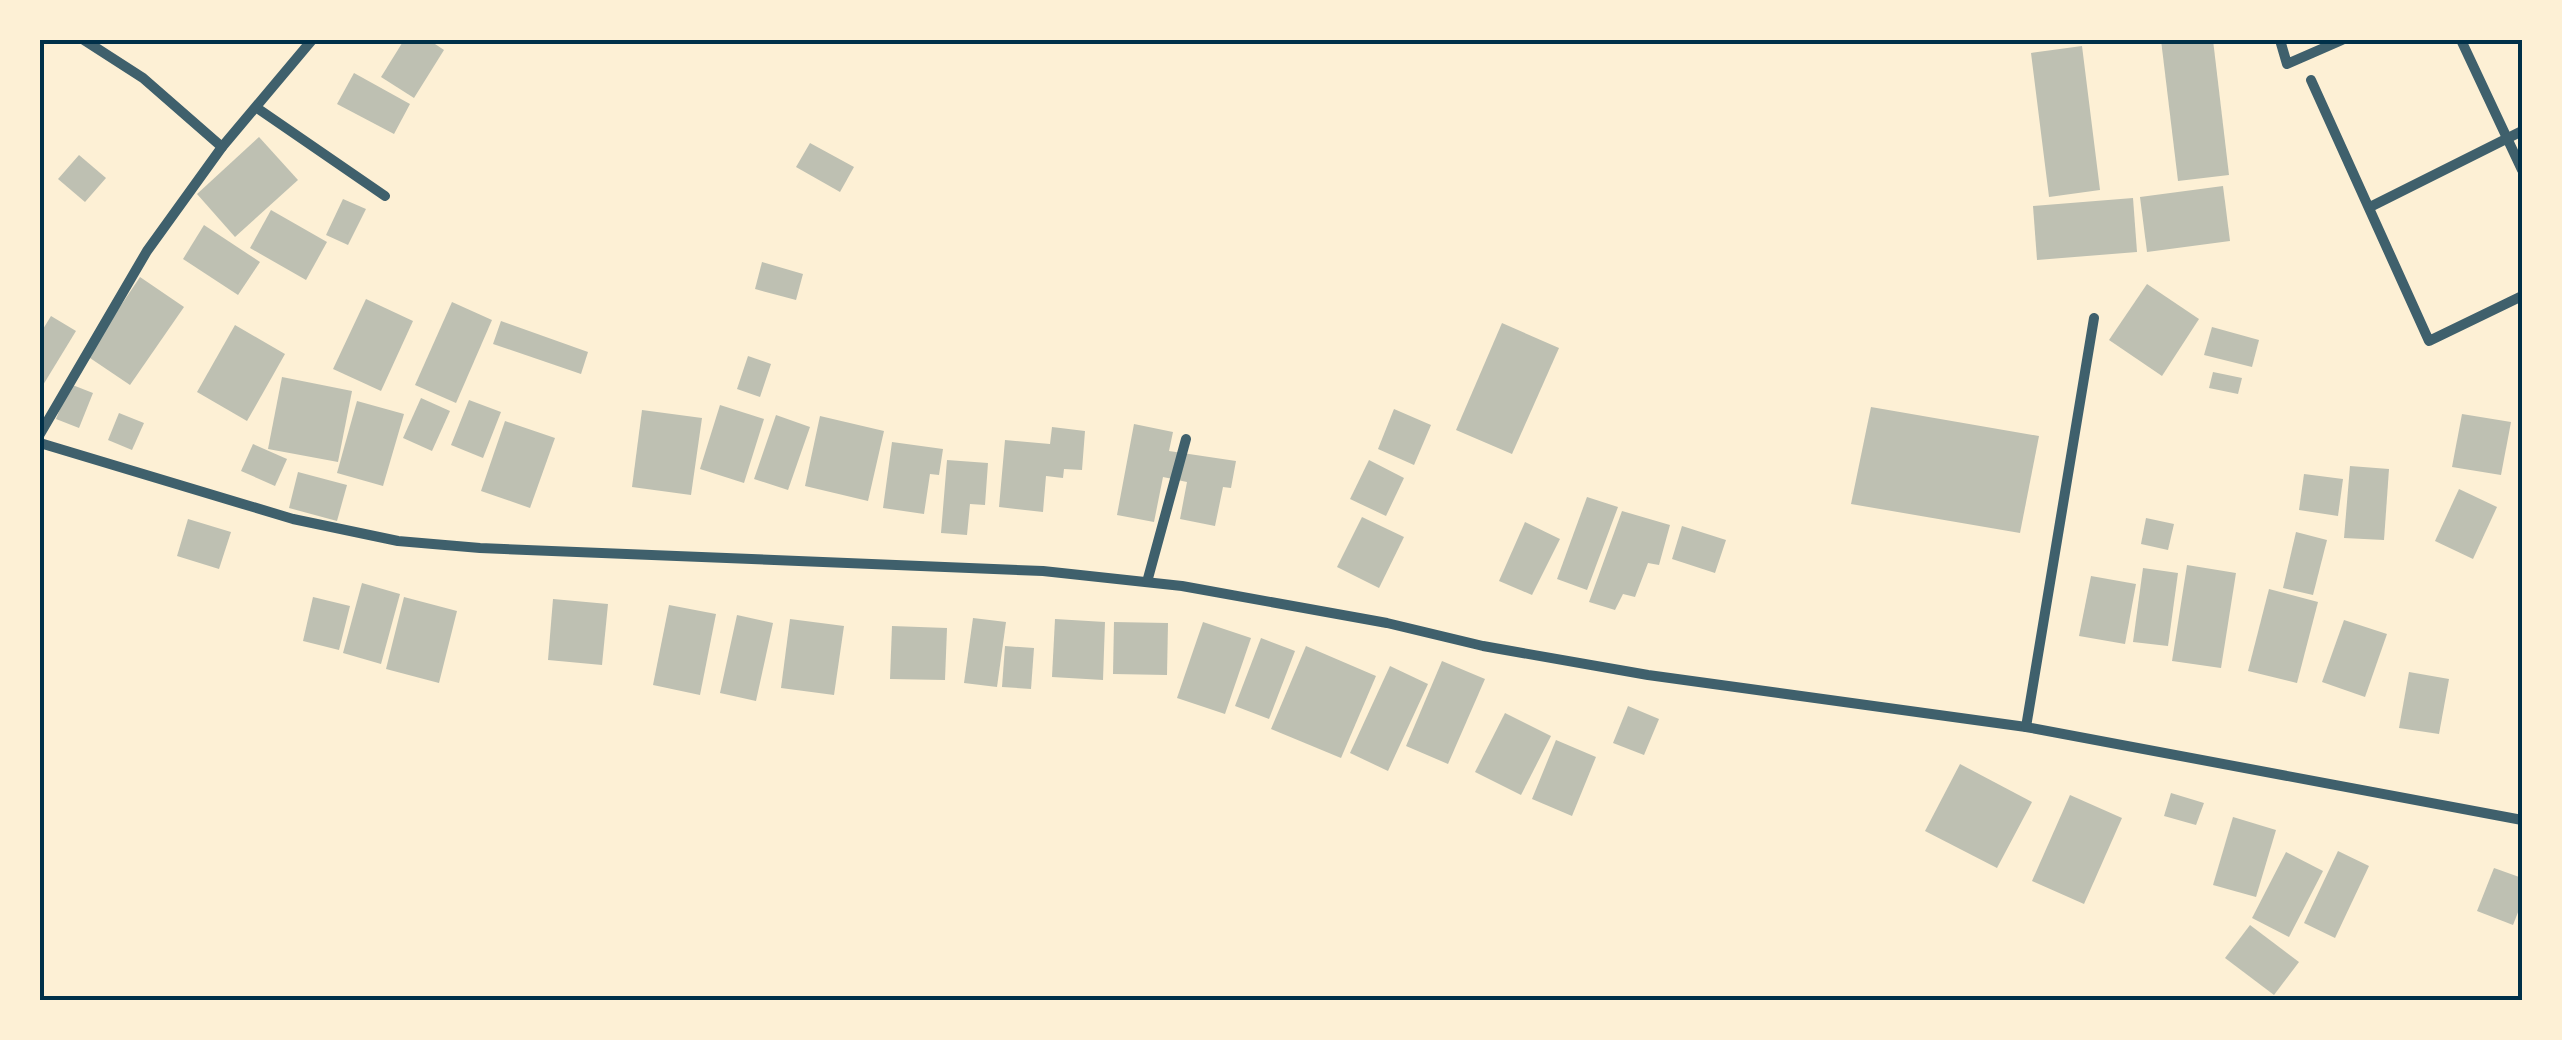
<svg xmlns="http://www.w3.org/2000/svg" width="2562" height="1040" font-family="'Fira Sans Condensed',sans-serif">
  <style>
    .building { fill: #bec0b2 }
    .lines { fill: none; stroke-linecap: round; stroke-linejoin: round }
    .minor { stroke: #3f606c; stroke-width: 10 }
    .neatline { fill: none; stroke: #003049; stroke-width: 4 }
  </style>
  <rect width="100%" height="100%" fill="#fdf0d5"/>
  <g class="building">
    <path d="M404,40h25l15,10 -30,48 -33,-21z"/>
    <path d="M2161,40h52l16,135 -51,6z"/>
    <path d="M2082,46l18,144 -51,7 -18,-144z"/>
    <path d="M354,73l56,31 -16,30 -57,-30z"/>
    <path d="M259,137l39,43 -63,57 -38,-43z"/>
    <path d="M810,143l44,24 -14,25 -44,-25z"/>
    <path d="M79,155l27,23 -21,24 -27,-23z"/>
    <path d="M2223,186l7,55 -83,11 -7,-55z"/>
    <path d="M2133,198l4,54 -100,8 -4,-54z"/>
    <path d="M343,199l23,10 -18,36 -22,-10z"/>
    <path d="M271,210l56,32 -21,38 -56,-32z"/>
    <path d="M204,225l56,37 -22,33 -55,-36z"/>
    <path d="M762,262l41,12 -7,26 -41,-11z"/>
    <path d="M140,277l44,30 -54,78 -43,-29z"/>
    <path d="M2147,284l52,35 -37,57 -53,-36z"/>
    <path d="M366,299l47,22 -32,70 -48,-22z"/>
    <path d="M452,302l40,18 -36,83 -41,-18z"/>
    <path d="M51,316l25,15 -36,59v-56z"/>
    <path d="M501,321l87,31 -7,22 -88,-30z"/>
    <path d="M1502,323l57,25 -47,106 -56,-24z"/>
    <path d="M235,325l50,29 -38,67 -50,-29z"/>
    <path d="M2212,327l47,13 -7,27 -48,-12z"/>
    <path d="M748,356l23,8 -11,33 -23,-8z"/>
    <path d="M2213,372l29,6 -4,16 -29,-6z"/>
    <path d="M282,377l70,14 -14,71 -70,-13z"/>
    <path d="M70,384l23,9 -14,35 -23,-9z"/>
    <path d="M421,398l29,13 -18,40 -29,-13z"/>
    <path d="M469,400l32,12 -18,46 -32,-13z"/>
    <path d="M357,401l47,13 -21,72 -46,-13z"/>
    <path d="M720,405l44,14 -20,64 -44,-14z"/>
    <path d="M1871,407l168,29 -19,97 -169,-29z"/>
    <path d="M1394,409l37,16 -17,40 -36,-16z"/>
    <path d="M642,410l60,8 -11,77 -59,-8z"/>
    <path d="M119,413l25,10 -12,27 -24,-10z"/>
    <path d="M2462,414l49,8 -10,53 -49,-8z"/>
    <path d="M776,415l34,12 -22,63 -34,-11z"/>
    <path d="M820,416l64,15 -16,70 -63,-15z"/>
    <path d="M505,421l50,17 -25,70 -49,-17z"/>
    <path d="M1134,424l39,8 -4,19 67,10 -5,27 -8,-1 -8,39 -35,-7 7,-37 -24,-5 -9,45 -37,-7z"/>
    <path d="M1052,427l33,4 -3,39 -18,-1 -1,9 -17,-2 -3,36 -44,-5 6,-67 45,4z"/>
    <path d="M892,442l51,7 -4,26 -9,-1 -6,40 -41,-6z"/>
    <path d="M253,444l34,15 -12,27 -34,-15z"/>
    <path d="M947,460l41,3 -3,42 -15,-1 -3,31 -26,-2z"/>
    <path d="M1369,460l35,18 -18,38 -36,-17z"/>
    <path d="M2350,466l39,3 -5,71 -40,-2z"/>
    <path d="M298,472l49,13 -10,36 -48,-13z"/>
    <path d="M2304,474l39,5 -5,37 -39,-6z"/>
    <path d="M2459,489l38,18 -24,52 -38,-18z"/>
    <path d="M1587,497l31,10 -31,83 -30,-11z"/>
    <path d="M1622,511l48,14 -11,40 -11,-2 -13,34 -12,-3 -8,16 -26,-8z"/>
    <path d="M1362,517l42,20 -25,51 -42,-21z"/>
    <path d="M2146,518l28,6 -6,26 -27,-6z"/>
    <path d="M188,519l43,13 -12,37 -42,-13z"/>
    <path d="M1525,522l35,17 -28,56 -33,-14z"/>
    <path d="M1682,526l44,14 -11,33 -43,-14z"/>
    <path d="M2296,532l31,8 -14,55 -30,-7z"/>
    <path d="M2187,565l49,8 -15,95 -49,-7z"/>
    <path d="M2143,568l35,5 -10,73 -35,-4z"/>
    <path d="M2091,576l45,8 -11,60 -46,-8z"/>
    <path d="M362,583l38,11 -19,70 -38,-11z"/>
    <path d="M2269,589l49,13 -21,81 -49,-12z"/>
    <path d="M313,597l37,9 -11,44 -36,-9z"/>
    <path d="M404,597l53,14 -18,72 -53,-14z"/>
    <path d="M553,599l55,5 -6,61 -54,-5z"/>
    <path d="M669,605l47,9 -16,81 -47,-10z"/>
    <path d="M737,615l36,8 -17,78 -36,-8z"/>
    <path d="M973,618l33,4 -9,65 -33,-4z"/>
    <path d="M790,619l54,7 -10,69 -53,-7z"/>
    <path d="M1055,619l50,3 -2,58 -51,-3z"/>
    <path d="M2344,620l43,14 -22,63 -43,-15z"/>
    <path d="M1114,622l54,1 -1,52 -54,-1z"/>
    <path d="M1203,622l48,16 -26,76 -48,-16z"/>
    <path d="M892,626l55,2 -2,52 -55,-1z"/>
    <path d="M1261,638l34,13 -26,68 -34,-13z"/>
    <path d="M1005,646l29,2 -3,41 -29,-2z"/>
    <path d="M1306,646l70,30 -35,82 -70,-29z"/>
    <path d="M1442,661l43,18 -37,85 -42,-18z"/>
    <path d="M1390,666l38,18 -40,87 -38,-18z"/>
    <path d="M2409,672l40,7 -10,55 -40,-6z"/>
    <path d="M1628,706l31,13 -15,36 -31,-12z"/>
    <path d="M1505,713l46,23 -30,59 -46,-23z"/>
    <path d="M1556,740l40,17 -24,59 -40,-17z"/>
    <path d="M1960,764l72,38 -35,66 -72,-37z"/>
    <path d="M2171,793l33,10 -8,22 -32,-9z"/>
    <path d="M2070,795l52,23 -38,86 -52,-23z"/>
    <path d="M2233,817l43,13 -20,67 -43,-12z"/>
    <path d="M2338,851l31,15 -34,72 -31,-15z"/>
    <path d="M2286,852l37,19 -34,66 -37,-19z"/>
    <path d="M2494,868l28,10v24l-9,23 -36,-14z"/>
    <path d="M2250,925l49,37 -25,33 -49,-37z"/>
  </g>
  <g class="lines">
    <g class="minor">
      <path d="M2280,40l7,24 55,-24"/>
      <path d="M2461,40l61,130"/>
      <path d="M2311,80l118,261 93,-45"/>
      <path d="M257,108l128,88"/>
      <path d="M222,147l90,-107"/>
      <path d="M2370,207l152,-76"/>
      <path d="M40,434l107,-183 75,-104 -79,-69 -59,-38"/>
      <path d="M40,443l253,76 105,22 82,7 563,23 139,15 205,37 96,23 165,29 378,52 496,93"/>
      <path d="M1147,582l39,-143"/>
      <path d="M2026,727l68,-409"/>
    </g>
  </g>
  <rect width="2562" height="1040" fill="none" stroke="#fdf0d5" stroke-width="85"/>
  <rect x="42" y="42" width="2478" height="956" class="neatline"/>
</svg>
